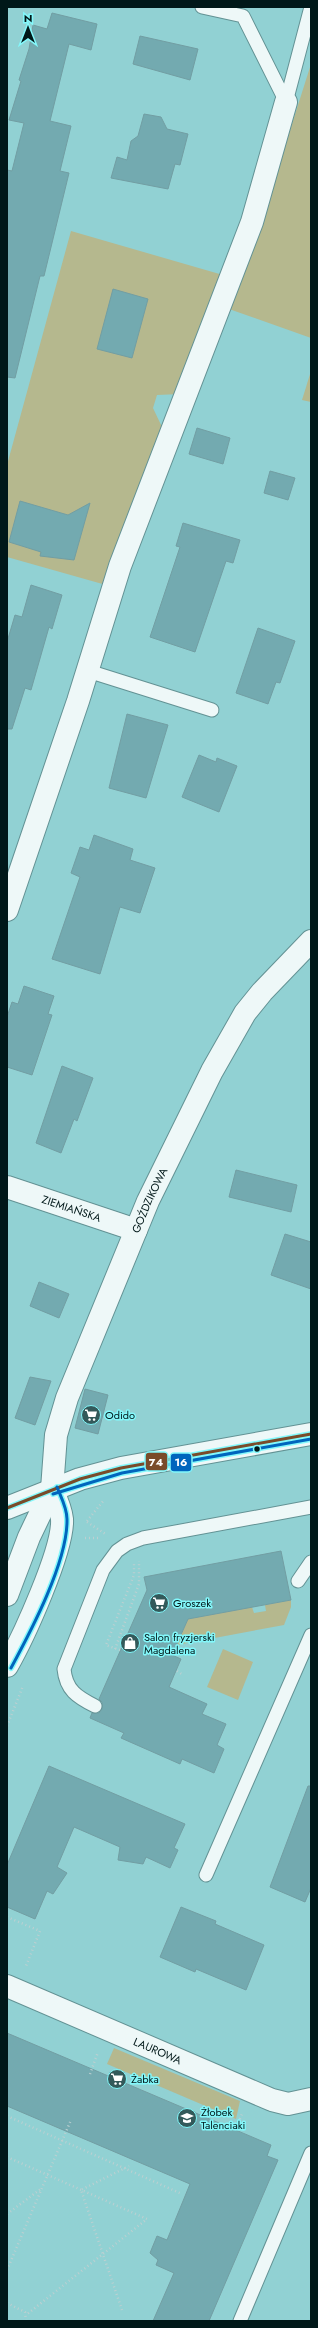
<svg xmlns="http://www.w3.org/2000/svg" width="318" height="2328" font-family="Jost,sans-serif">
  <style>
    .green { fill: #b5b88e }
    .building { fill: #73aab0; stroke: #729ea3 }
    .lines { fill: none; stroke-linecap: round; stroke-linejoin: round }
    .service-casing { stroke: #639294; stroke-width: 15 }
    .minor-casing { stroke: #639294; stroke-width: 24 }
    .tertiary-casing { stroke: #639294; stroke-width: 24 }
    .path { stroke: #bcd0d1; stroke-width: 2.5; stroke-dasharray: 1 3; stroke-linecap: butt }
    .service { stroke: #eef8f8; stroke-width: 13 }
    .minor { stroke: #eef8f8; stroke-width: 22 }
    .tertiary { stroke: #eef8f8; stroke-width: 22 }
    .bus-1-casing { stroke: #83f8fb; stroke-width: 6 }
    .bus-2-casing { stroke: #83f8fb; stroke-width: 6 }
    .bus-1 { stroke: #7a4b2a; stroke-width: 3 }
    .bus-2 { stroke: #0065bd; stroke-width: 3 }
    .bus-dot { fill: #001819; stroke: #83f8fb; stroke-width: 1.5 }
    .labels { text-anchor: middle; stroke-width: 3; stroke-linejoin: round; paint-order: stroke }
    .street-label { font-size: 11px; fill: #001819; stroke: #83f8fb }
    .poi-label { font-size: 11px; fill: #001819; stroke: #83f8fb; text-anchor: start }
    .line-badge { stroke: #83f8fb; stroke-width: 1.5 }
    .badge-label { font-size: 11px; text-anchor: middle; font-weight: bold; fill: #fff }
  </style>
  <rect width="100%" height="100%" fill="#91d1d3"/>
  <g class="green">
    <path d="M311,64v274l-82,-29 43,-122z"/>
    <path d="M71,231l152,44 -42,119 -24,1 -4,13 9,19 -56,158 -99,-28v-92z"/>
    <path d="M311,371v31l-9,-2z"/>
    <path d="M291,1600v7l-7,18 -107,20 11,-26 64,-12 2,6 12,-2 -1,-6z"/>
    <path d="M223,1649l30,13 -15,38 -31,-13z"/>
    <path d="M114,2048l126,53 -4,18 -129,-55z"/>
  </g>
  <g class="building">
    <path d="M52,13l45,11 -6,26 -22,-6 -19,77 21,5 -11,45 9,2 -25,103h-4l-25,102 -8,-1v-207l5,1 12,-48 -15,-3 12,-39 -2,-1 10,-31 4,-24 14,4z"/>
    <path d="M140,36l58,13 -8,31 -57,-16z"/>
    <path d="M144,114l17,3 6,12 21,5 -8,31 -5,-1 -7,25 -57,-11 6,-21 10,3 4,-19 7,-5z"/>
    <path d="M113,289l35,10 -16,59 -35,-9z"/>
    <path d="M197,428l33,10 -7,26 -34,-10z"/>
    <path d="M270,471l25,7 -7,22 -24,-7z"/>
    <path d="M20,501l48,14 22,-12 -16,57 -34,-4 1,-4 -32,-10z"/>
    <path d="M183,523l57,17 -7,23 -7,-2 -31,91 -45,-15 30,-90 -4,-1z"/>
    <path d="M31,585l31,10 -10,34 -3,-2 -18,63 -6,-2 -13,41h-5v-87l8,-27 7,2z"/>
    <path d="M258,628l37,13 -15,42 -4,-1 -8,22 -32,-11z"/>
    <path d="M127,714l41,11 -22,73 -37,-10z"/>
    <path d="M199,755l17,7 1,-4 20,8 -18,46 -37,-15z"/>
    <path d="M94,835l39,14 -3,11 25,8 -15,45 -20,-6 -20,67 -48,-15 28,-82 -9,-4 9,-26 9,3z"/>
    <path d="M24,986l30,10 -6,18 4,1 -20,60 -25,-8v-50l5,-15 6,2z"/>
    <path d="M62,1066l31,12 -16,43 -3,-2 -13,34 -25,-10z"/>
    <path d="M236,1170l61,15 -6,27 -62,-15z"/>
    <path d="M285,1234l26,8v47l-40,-14z"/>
    <path d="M39,1282l30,12 -10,24 -29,-12z"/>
    <path d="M30,1377l21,4 -16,44 -20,-7z"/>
    <path d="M85,1389l23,6 -10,39 -23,-6z"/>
    <path d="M281,1551l10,49 -103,19 -16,36 9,4 -12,28 38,17 -5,10 24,10 -9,21 7,4 -10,24 -32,-14 -2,5 -59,-26 3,-5 -34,-15 2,-5h7l3,-4v-7l-3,-3 48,-109 -3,-13z"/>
    <path d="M49,1766l136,58 -11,24 4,2 -8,18 -24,-11 -3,7 -25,-4 2,-13 -46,-20 -17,40 10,6 -14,21 -6,-3 -12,28 -28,-12v-42z"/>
    <path d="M308,1786h3v102l-6,14 -35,-15z"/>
    <path d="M181,1907l35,14 -1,3 49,21 -18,45 -50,-21 -1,3 -35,-15z"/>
    <path d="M7,2033l264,112 -4,11 11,4 -69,161h-56l21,-48 -18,-8 2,-5 -8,-7 7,-17 10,4 23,-56 -183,-78z"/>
  </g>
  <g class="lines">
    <defs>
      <g id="service">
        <path d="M202,7l41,9 43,86"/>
        <path d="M286,102l25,-95"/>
        <path d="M88,671l124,39"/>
        <path d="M298,1581l13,-19"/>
        <path d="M95,1706c-18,-9 -29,-16 -31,-37l39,-99 14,-19 10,-7 16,-6 168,-31"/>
        <path d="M206,1875l105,-240"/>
        <path d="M240,2321l71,-168"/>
      </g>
      <g id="minor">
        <path d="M7,910l71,-209 42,-135 132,-344 34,-120"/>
        <path id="s1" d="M7,1187l129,43"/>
        <path id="s2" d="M52,1489l4,-54 11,-37 81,-197 64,-130 33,-58 17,-21 49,-51"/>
        <path id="s3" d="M7,1986l265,114 16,4 23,-5"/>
      </g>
      <g id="tertiary">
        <path d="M7,1508l73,-29 41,-11 190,-34"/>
        <path d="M7,1595l22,-58 23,-48"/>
        <path d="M7,1666c16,-28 57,-117 55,-147 -1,-10 -6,-21 -10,-30"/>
      </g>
    </defs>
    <use href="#service" class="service-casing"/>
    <use href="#minor" class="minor-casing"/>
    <use href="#tertiary" class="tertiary-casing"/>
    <g class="path">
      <path d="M87,1521l17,-21"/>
      <path d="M87,1522l20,13"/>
      <path d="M85,1538h15"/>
      <path d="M115,1649l24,-65v-23"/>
      <path d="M120,1650l-14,-5 28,-70v-12"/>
      <path d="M177,1671l6,4"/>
      <path d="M7,1726l16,-40"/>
      <path d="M7,1917l33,14 -14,35"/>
      <path d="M90,2074l8,-22"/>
      <path d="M7,2116l175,78"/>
      <path d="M235,2130l7,-16"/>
      <path d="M7,2157l140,62 -121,96"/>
      <path d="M7,2214l35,-26"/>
      <path d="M7,2270l64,-150"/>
      <path d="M7,2303l18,9 1,9"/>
      <path d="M122,2310l-41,-120 48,-24"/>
    </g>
    <use href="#service" class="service"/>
    <use href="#minor" class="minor"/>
    <use href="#tertiary" class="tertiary"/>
    <defs>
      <path id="bus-1" d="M7,1508l73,-29 41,-11 190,-34"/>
      <g id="bus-2">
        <path d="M53,1494l69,-21 189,-34"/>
        <path d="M11,1668c20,-37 57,-107 56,-149 0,-11 -6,-22 -10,-32"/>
      </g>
    </defs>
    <use href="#bus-1" class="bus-1-casing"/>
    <use href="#bus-2" class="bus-2-casing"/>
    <use href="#bus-1" class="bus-1"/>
    <use href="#bus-2" class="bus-2"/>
  </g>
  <defs>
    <symbol id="supermarket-disc" viewBox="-11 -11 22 22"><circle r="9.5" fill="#33595a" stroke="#83f8fb"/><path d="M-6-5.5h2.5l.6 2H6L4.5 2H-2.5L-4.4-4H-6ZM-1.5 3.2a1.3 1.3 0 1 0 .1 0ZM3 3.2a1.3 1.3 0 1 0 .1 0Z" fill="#fff"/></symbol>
    <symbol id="shop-disc" viewBox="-11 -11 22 22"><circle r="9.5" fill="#33595a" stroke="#83f8fb"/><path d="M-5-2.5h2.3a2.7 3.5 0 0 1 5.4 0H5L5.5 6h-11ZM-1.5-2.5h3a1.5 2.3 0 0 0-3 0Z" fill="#fff"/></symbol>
    <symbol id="school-disc" viewBox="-11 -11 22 22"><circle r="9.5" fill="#33595a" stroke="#83f8fb"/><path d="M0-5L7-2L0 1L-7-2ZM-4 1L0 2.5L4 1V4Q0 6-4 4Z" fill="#fff"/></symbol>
  </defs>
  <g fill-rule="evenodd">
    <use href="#supermarket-disc" x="80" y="1404" width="22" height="22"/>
    <use href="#supermarket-disc" x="148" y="1592" width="22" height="22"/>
    <use href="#shop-disc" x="119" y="1632" width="22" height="22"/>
    <use href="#supermarket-disc" x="106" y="2068" width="22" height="22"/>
    <use href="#school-disc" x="176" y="2107" width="22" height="22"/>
  </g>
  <circle class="bus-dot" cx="257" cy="1449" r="3.5"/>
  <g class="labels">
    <g class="street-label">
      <text dy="4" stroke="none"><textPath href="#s2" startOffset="307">GOŹDZIKOWA</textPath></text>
      <text dy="4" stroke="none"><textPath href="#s1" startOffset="68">ZIEMIAŃSKA</textPath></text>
      <text dy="4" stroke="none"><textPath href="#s3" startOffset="164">LAUROWA</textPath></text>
    </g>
    <g class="poi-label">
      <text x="105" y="1419">Odido</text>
      <text x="173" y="1607">Groszek</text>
      <text x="144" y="1641">Salon fryzjerski<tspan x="144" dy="13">Magdalena</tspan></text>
      <text x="131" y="2083">Żabka</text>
      <text x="201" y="2116">Żłobek<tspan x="201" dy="13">Talenciaki</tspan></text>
    </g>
  </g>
  <g class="line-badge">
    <rect x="145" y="1452" width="23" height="19" rx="4" fill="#7a4b2a"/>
    <rect x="170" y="1453" width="22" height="19" rx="4" fill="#0065bd"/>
  </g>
  <g class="badge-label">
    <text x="156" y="1466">74</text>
    <text x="181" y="1466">16</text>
  </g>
  <rect width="318" height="2328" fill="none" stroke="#001819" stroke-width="16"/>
  <g transform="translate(28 28)" stroke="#83f8fb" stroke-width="3" paint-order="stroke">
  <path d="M0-3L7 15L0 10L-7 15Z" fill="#001819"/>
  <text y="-6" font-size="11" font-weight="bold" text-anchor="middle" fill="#001819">N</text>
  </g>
</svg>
